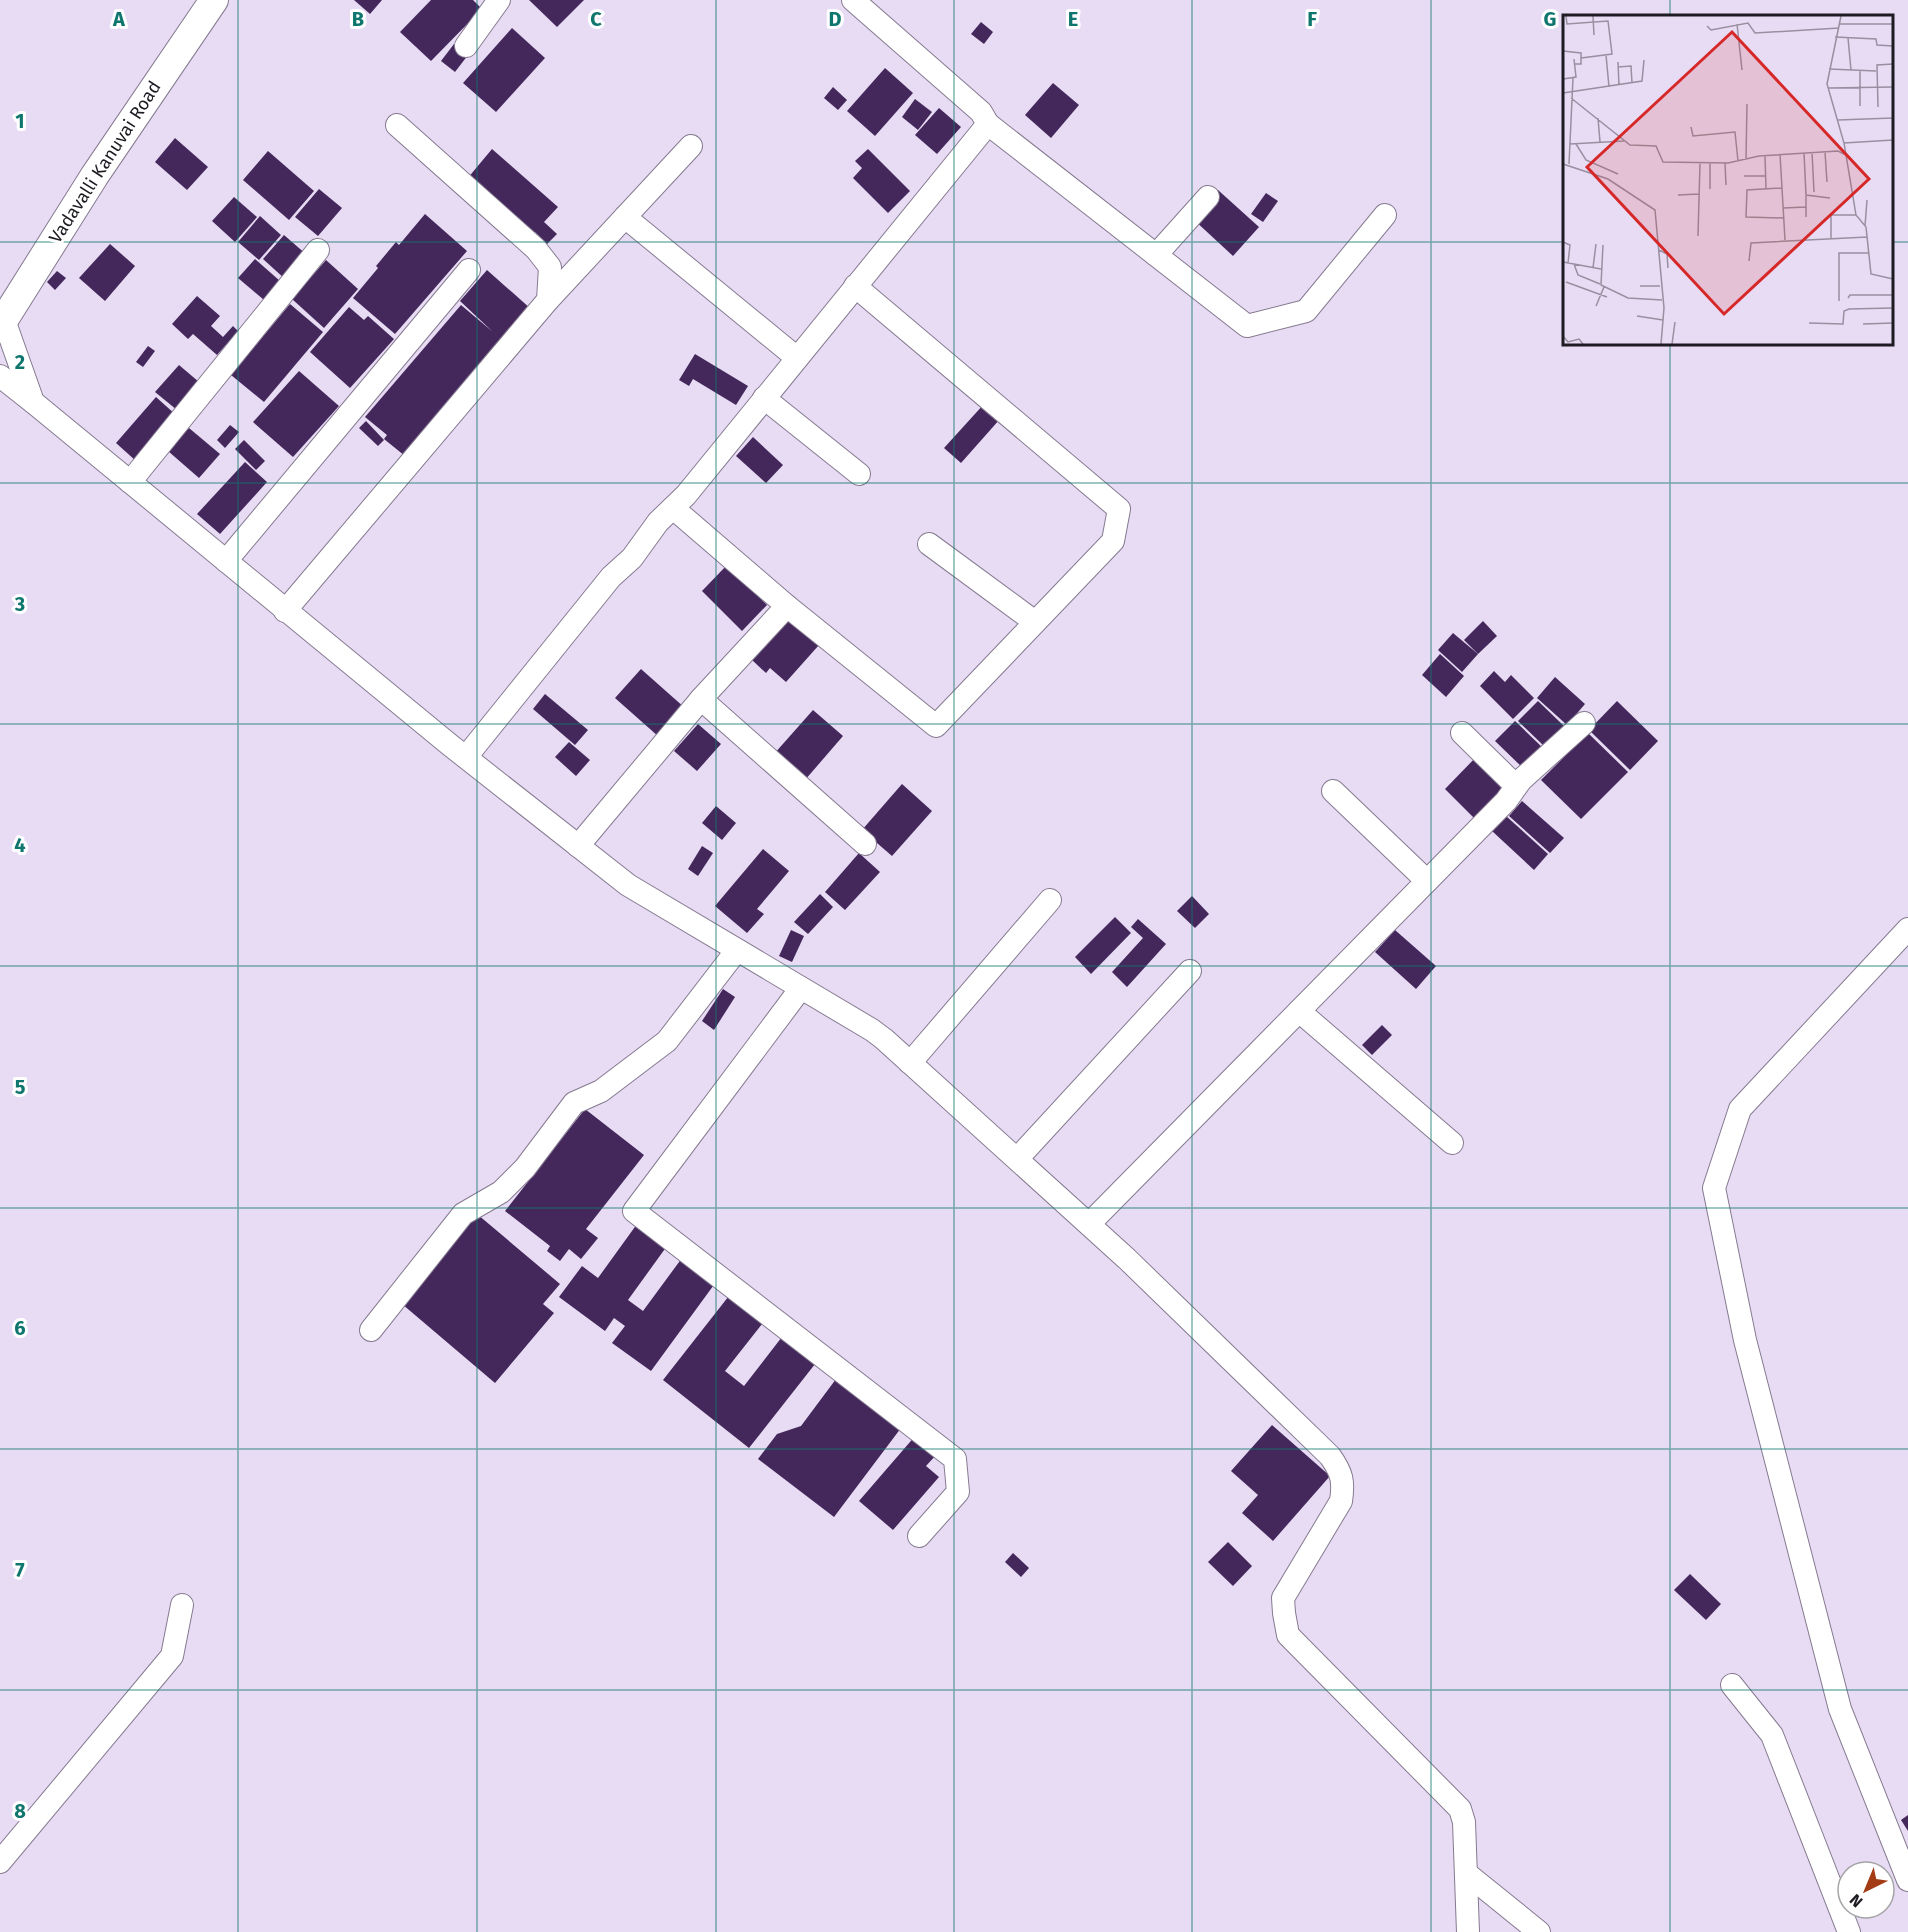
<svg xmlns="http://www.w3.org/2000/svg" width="1908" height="1932" font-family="'Fira Sans',sans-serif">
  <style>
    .building { fill: #44285c }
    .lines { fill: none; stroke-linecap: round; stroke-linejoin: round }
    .minor-casing { stroke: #857a90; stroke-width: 24 }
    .tertiary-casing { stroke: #857a90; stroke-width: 30 }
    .minor { stroke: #fff; stroke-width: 22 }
    .tertiary { stroke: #fff; stroke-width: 28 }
    .grid { fill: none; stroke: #0f766e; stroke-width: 1.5; stroke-opacity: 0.55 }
    .labels { text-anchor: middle; stroke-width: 6; stroke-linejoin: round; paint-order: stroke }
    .street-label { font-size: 18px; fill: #1f1b23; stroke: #fff }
    .inset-road { fill: none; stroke: #988fa0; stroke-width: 1.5 }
    .view { fill: #d62828; fill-opacity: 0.15; stroke: #d62828; stroke-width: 3 }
    .inset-edge { fill: none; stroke: #1f1b23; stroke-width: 3 }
    .grid-label { font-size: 20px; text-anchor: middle; font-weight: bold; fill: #0f766e; stroke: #fff; stroke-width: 6; stroke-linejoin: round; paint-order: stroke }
  </style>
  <rect width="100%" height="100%" fill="#e8dcf4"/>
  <g class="building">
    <path d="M354,0h28l-12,14z"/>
    <path d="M431,0h42l9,9 -51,52 -31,-29z"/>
    <path d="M529,0h55l-27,27z"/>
    <path d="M981,22l12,10 -9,12 -13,-10z"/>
    <path d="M512,28l33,30 -49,54 -33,-29z"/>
    <path d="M454,44l14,11 -13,17 -14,-11z"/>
    <path d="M885,68l28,25 -38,43 -28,-25z"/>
    <path d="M1053,83l26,22 -28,33 -26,-23z"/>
    <path d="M833,87l14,13 -9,10 -14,-12z"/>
    <path d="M915,99l17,13 -14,18 -16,-13z"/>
    <path d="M939,108l22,19 -24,27 -22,-19z"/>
    <path d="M175,138l33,29 -21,23 -32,-28z"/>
    <path d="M492,149l66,58 -14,15 13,12 -10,10 -12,-12 -3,4 -65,-57z"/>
    <path d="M868,149l42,42 -22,22 -35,-35 9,-10 -7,-7z"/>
    <path d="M268,151l46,40 -25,29 -46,-40z"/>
    <path d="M319,189l23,19 -24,28 -23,-19z"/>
    <path d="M1218,190l41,37 -26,29 -40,-37z"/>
    <path d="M1266,193l12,8 -15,21 -12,-8z"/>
    <path d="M234,197l23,20 -22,25 -23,-21z"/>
    <path d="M425,214l42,37 -72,83 -42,-36 25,-30 -2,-2 20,-24 3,3z"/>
    <path d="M260,216l21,19 -22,25 -21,-18z"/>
    <path d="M284,235l23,20 -22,24 -22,-20z"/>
    <path d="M110,244l25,22 -30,35 -26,-23z"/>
    <path d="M255,259l25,22 -16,19 -26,-22z"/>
    <path d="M326,260l32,29 -34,39 -32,-29z"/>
    <path d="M487,270l44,39 -126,147 -21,-17 3,-4 -22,-18 96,-112 32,27 -33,-31z"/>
    <path d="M57,271l9,7 -11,12 -8,-8z"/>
    <path d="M197,296l23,20 -9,10 12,11 10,-11 5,5 -21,24 -24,-21 -5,5 -16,-15z"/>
    <path d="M290,304l33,28 -59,70 -33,-27z"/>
    <path d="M349,307l15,13 4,-4 26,23 -44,49 -40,-36z"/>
    <path d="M148,346l7,5 -12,16 -7,-5z"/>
    <path d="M695,354l53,32 -12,19 -43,-26 -4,7 -10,-6z"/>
    <path d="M179,365l20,17 -22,28 -22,-18z"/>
    <path d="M299,371l40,35 -46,51 -40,-35z"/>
    <path d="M156,397l20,18 -40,46 -20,-18z"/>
    <path d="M984,404l16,15 -39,44 -17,-15z"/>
    <path d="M366,421l18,19 -6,6 -19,-18z"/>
    <path d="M230,425l9,7 -14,16 -8,-8z"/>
    <path d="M189,428l31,26 -21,24 -31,-27z"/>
    <path d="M753,437l30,28 -17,18 -30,-27z"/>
    <path d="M244,440l21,21 -9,9 -21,-21z"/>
    <path d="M245,462l22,20 -47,52 -23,-20z"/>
    <path d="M727,565l40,40 -25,26 -40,-40z"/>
    <path d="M789,619l30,26 -33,37 -16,-14 -4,5 -14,-13z"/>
    <path d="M1483,621l14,15 -19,18 -14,-14z"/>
    <path d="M1453,633l25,21 -16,18 -24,-22z"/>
    <path d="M1440,654l24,22 -18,21 -24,-22z"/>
    <path d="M641,669l44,39 -26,29 -44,-39z"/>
    <path d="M1494,671l11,11 6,-7 23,23 -21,21 -33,-33z"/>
    <path d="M1555,677l30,27 -18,21 -30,-27z"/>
    <path d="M545,694l43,36 -13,15 -42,-36z"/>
    <path d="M1538,701l27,26 -20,20 -27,-26z"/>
    <path d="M1617,701l41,40 -28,29 -41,-40z"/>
    <path d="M813,710l30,26 -38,44 -31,-26z"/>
    <path d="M1515,721l29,28 -19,21 -30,-29z"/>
    <path d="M698,724l23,20 -24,27 -23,-20z"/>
    <path d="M1588,733l40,39 -47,47 -40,-39z"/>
    <path d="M569,742l21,18 -14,16 -21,-19z"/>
    <path d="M1478,755l30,30 -33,34 -30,-30z"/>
    <path d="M902,784l30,27 -40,45 -30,-26z"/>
    <path d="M1522,801l42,37 -14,15 -41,-37z"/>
    <path d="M716,806l20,17 -14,17 -20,-17z"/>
    <path d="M1506,816l42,38 -14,16 -42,-39z"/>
    <path d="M702,846l11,7 -15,23 -10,-7z"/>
    <path d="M763,849l26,22 -32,38 7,5 -17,19 -32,-27z"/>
    <path d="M859,853l21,19 -35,38 -20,-18z"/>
    <path d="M820,894l13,13 -25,27 -14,-12z"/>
    <path d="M1192,896l17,18 -14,14 -18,-17z"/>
    <path d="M1115,917l16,16 -40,41 -16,-17z"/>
    <path d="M1138,919l28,25 -39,43 -15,-15 31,-34 -12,-11z"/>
    <path d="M791,930l13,6 -12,26 -13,-6z"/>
    <path d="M1395,930l41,36 -20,23 -41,-37z"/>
    <path d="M723,989l12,8 -21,33 -12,-9z"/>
    <path d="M1382,1025l10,10 -20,20 -10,-10z"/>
    <path d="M585,1109l59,46 -58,74 12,9 -17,21 -12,-10 -9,12 -13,-10 3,-5 -45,-35z"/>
    <path d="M477,1214l83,70 -17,20 11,9 -59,70 -93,-79z"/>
    <path d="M637,1224l30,22 -39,54 15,11 39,-53 34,24 -65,89 -39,-28 13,-17 -11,-8 -9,13 -46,-34 23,-31 16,12z"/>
    <path d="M732,1292l34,27 -41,52 19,15 41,-53 34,26 -70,89 -86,-68z"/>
    <path d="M839,1375l65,49 -70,93 -76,-58 19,-25 24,-8z"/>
    <path d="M1272,1425l58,51 -57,65 -31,-28 16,-18 -27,-24z"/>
    <path d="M916,1435l21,19 -11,12 13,11 -46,53 -34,-29z"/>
    <path d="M1228,1542l24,24 -19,20 -25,-24z"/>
    <path d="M1013,1553l16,15 -8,9 -16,-15z"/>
    <path d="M1690,1574l31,30 -15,16 -32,-30z"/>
    <path d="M1908,1815v16l-7,-11z"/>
  </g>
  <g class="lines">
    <defs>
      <g id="minor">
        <path d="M853,0l128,112 7,12 259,202 59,-15 79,-96"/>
        <path d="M466,46l33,-46"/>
        <path d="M625,217l172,141"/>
        <path d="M1156,255l52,-58"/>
        <path d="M548,300l143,-154"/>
        <path d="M4,320l29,82 417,343 178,140 244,145 12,9 243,220 203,197c12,17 14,25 11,45l-58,97 1,15 4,22 172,174 4,13 4,110"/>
        <path d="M0,376l33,26"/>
        <path d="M764,398l95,76"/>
        <path d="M130,482l188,-232"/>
        <path d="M673,508l114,98 149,120 177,-185 6,-32 -264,-223"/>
        <path d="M929,544l106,78"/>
        <path d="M226,561l243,-291"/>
        <path d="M285,611l263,-311 2,-33 -14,-18 -139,-124"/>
        <path d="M701,699l164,145"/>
        <path d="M1462,733l54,53"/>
        <path d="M466,757l145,-180 21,-19 26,-36 28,-27 302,-371"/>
        <path d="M1333,791l94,90"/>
        <path d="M578,846l123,-147 86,-93"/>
        <path d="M1908,929l-168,180 -26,79 31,152 95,369 68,171"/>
        <path d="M801,988l-167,223 321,248 3,33 -39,44"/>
        <path d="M1299,1011l153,132"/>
        <path d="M910,1063l140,-163"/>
        <path d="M1017,1159l173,-188"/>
        <path d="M1089,1224l417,-423 15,-21 63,-57"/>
        <path d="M371,1330l92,-116 38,-22 24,-24 49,-65 27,-12 66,-50 70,-91"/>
        <path d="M1732,1685l40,50 77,197"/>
        <path d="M0,1862l172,-206 10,-51"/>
        <path d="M1466,1873l73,59"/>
      </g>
      <path id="tertiary" d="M0,326l95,-151 119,-175"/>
    </defs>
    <use href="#minor" class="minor-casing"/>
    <use href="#tertiary" class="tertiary-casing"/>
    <use href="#minor" class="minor"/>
    <use href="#tertiary" class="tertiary"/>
  </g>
  <path class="grid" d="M238,0v1932M477,0v1932M716,0v1932M954,0v1932M1192,0v1932M1431,0v1932M1670,0v16M0,242h1564M1892,242h16M1670,344v1588M0,483h1908M0,724h1908M0,966h1908M0,1208h1908M0,1449h1908M0,1690h1908"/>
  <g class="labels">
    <g class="street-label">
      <text transform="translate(105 162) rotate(-57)" y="6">Vadavalli Kanuvai Road</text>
    </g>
  </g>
  <g transform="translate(1563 15)">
    <rect width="330" height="330" fill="#e8dcf4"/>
    <path class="inset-road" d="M3,1l1,8 41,-3 4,33 -31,4M30,1l1,19M278,1l-14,68 17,59 12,72 10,12 5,47 22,5M174,9l5,46M276,9h54M144,11l4,4 37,-7 7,10 84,-5M272,22l41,2 1,6 16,1M285,23l3,32M0,36l18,2v11h-6M43,40l3,32M55,47l1,24M55,52l13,-1 1,17M266,54l47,2M297,56v35M0,64l13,-2 -2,-18M265,73l65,-1M0,78l79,-12 2,-21M8,83l59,47 26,1 7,16 65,1 31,-7 79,-5 8,4M315,92l-1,-42 16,-1M35,103l2,24M275,105l55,-2M128,112l2,9 42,-4 3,29M281,128l49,-3M7,129l54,-3M13,129l10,16 32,14M249,137l2,40M262,137l2,30M241,138l2,42 24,3M217,139l5,86M202,141l1,33M183,144l1,-55M147,148v26M162,148l1,22M0,149l45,15 47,31 9,98 -3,36M6,149l4,-86M181,161h22M219,173l-35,2 -1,27 38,1M115,180l21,-1M220,193l23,-1M243,202v-21M302,211l2,-26M135,221l2,-73M268,223v-23h25M0,227l7,3 -2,18M40,230l-2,40 27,13 34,2M96,235l8,4 1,14M186,246l2,-18 116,-6M0,247l38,7M11,249l4,11 22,9M30,253l3,-24M3,267l41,15M77,271h20M285,283l2,-3h43M276,286v-48h30M33,291l8,-19M74,301l26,4M246,308l34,1 1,-13 5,-2 44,-1M300,309l30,-1M0,321l5,6 11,-3 4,5M109,329l3,-22"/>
    <path class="view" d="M169,17l137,147 -145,135 -137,-147z"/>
    <rect width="330" height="330" class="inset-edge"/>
  </g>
  <g class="grid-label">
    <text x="119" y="26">A</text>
    <text x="358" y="26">B</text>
    <text x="596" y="26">C</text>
    <text x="835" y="26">D</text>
    <text x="1073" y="26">E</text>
    <text x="1312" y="26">F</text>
    <text x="1550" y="26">G</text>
    <text x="20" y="128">1</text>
    <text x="20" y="369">2</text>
    <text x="20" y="611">3</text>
    <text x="20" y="852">4</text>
    <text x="20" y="1094">5</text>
    <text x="20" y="1335">6</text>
    <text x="20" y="1577">7</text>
    <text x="20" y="1818">8</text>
  </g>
  <g transform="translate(1866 1890) rotate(223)"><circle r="28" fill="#ffffff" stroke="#a5a4a7" stroke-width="1.5"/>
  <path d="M0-4.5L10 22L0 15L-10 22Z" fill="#a33c15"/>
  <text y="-9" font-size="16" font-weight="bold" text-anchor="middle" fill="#1f1b23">N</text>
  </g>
</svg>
